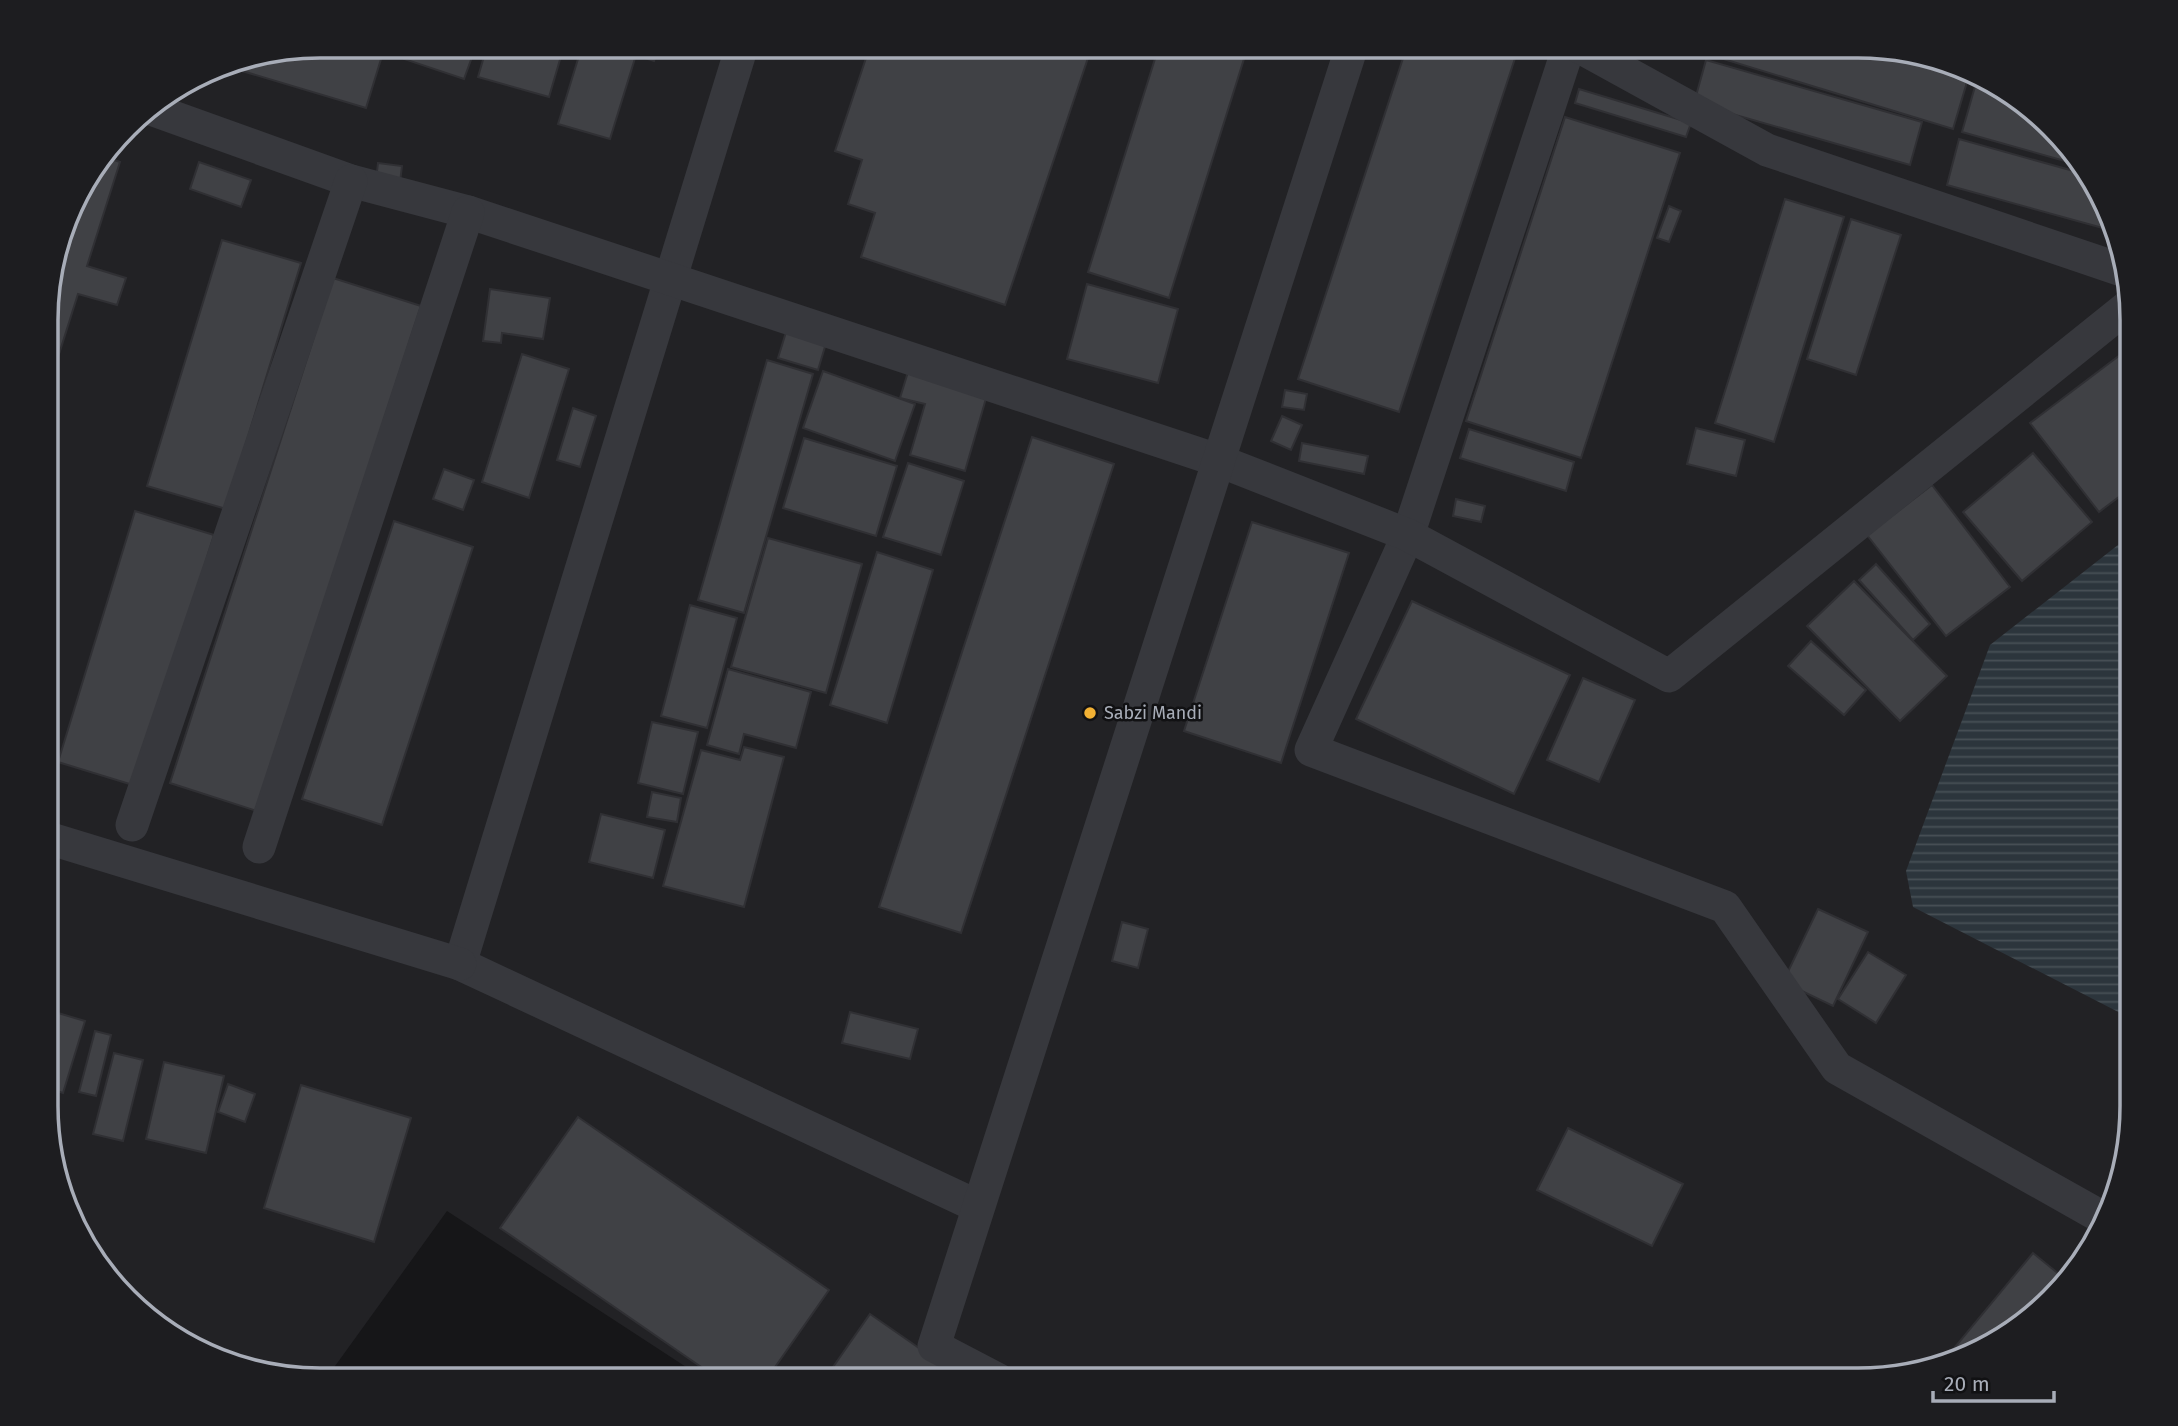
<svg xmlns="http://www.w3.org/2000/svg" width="2178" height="1426" font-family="'Fira Sans',sans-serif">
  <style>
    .built { fill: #222225 }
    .water { fill: url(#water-rules) }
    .building { fill: #404145; stroke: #303034; stroke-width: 2 }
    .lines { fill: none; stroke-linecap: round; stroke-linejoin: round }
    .street { stroke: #37383d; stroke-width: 33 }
    .poi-dot { fill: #f2b134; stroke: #111113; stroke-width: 2.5 }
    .labels { text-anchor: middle; stroke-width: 5; stroke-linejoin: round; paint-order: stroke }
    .poi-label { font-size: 18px; fill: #a8adb8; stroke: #111113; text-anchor: start }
    .rim { fill: none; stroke: #a8adb8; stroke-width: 3.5 }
  </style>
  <defs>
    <pattern id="water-rules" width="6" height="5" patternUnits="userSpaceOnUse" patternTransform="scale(1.75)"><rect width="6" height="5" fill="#2c353c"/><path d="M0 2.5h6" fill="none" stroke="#485056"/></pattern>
  </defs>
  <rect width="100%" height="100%" fill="#161618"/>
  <path class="built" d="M320,46h1539l87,14 65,32 85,91 36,119v822l-14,70 -32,65 -91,85 -119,36h-1174l1,-2 -256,-167 -122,169 -77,-11 -98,-53 -68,-72 -34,-102v-858l26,-86 65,-84 76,-48z"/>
  <path class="water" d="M2132,534v485l-219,-112 -7,-36 84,-226z"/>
  <g class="building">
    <path d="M320,46h65l-19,62 -144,-43z"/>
    <path d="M409,46h67l-12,33 -60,-20z"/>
    <path d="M487,46h77l-15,51 -71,-20z"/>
    <path d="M582,46h77l-5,15 -18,-6 -26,84 -52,-15z"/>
    <path d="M870,46h222l-87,259 -144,-48 14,-44 -27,-9 14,-44 -27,-9z"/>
    <path d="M1159,46h89l-79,252 -81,-26z"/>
    <path d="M1407,46h112l-120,366 -101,-33z"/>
    <path d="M1681,46h178l63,10 48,16 -17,57z"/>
    <path d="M1706,60l216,62 -12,43 -216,-62z"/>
    <path d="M1978,76l33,16 68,73 -117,-33z"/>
    <path d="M1579,89l112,34 -5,14 -111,-34z"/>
    <path d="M1565,117l115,36 -99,305 -115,-37z"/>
    <path d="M1959,139l129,36 8,8 14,47 -163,-45z"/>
    <path d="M105,157l15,5 -33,104 39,12 -9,27 -39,-11 -30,95v-105l26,-86z"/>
    <path d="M199,162l52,18 -10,27 -51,-18z"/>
    <path d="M378,163l24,3 -2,16 -24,-2z"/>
    <path d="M1785,199l59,18 -70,225 -59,-19z"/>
    <path d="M1669,206l12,5 -12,31 -12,-4z"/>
    <path d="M1851,219l50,16 -45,140 -49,-16z"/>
    <path d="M222,240l79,23 -75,246 -79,-23z"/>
    <path d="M333,278l88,28 -164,505 -87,-28z"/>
    <path d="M1087,284l91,25 -20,74 -91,-24z"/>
    <path d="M490,289l60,9 -7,41 -41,-6 -1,10 -18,-2z"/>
    <path d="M787,329l40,11 -9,30 -40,-12z"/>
    <path d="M2132,346v141l-33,25 -69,-89z"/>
    <path d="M522,354l47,15 -40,129 -47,-16z"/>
    <path d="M767,360l46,14 -69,239 -46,-13z"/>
    <path d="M823,371l92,33 -20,57 -92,-33z"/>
    <path d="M908,372l79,23 -22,76 -55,-16 15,-51 -25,-6z"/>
    <path d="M1285,390l22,4 -3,16 -22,-3z"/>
    <path d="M573,408l23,8 -16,51 -23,-7z"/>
    <path d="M1282,416l20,9 -11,25 -20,-9z"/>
    <path d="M1696,428l49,12 -9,36 -49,-12z"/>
    <path d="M1469,429l105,33 -8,29 -106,-33z"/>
    <path d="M1032,437l82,27 -153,469 -82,-26z"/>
    <path d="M804,438l93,28 -21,70 -93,-28z"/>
    <path d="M48,440l10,3 -10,34z"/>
    <path d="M1302,443l66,13 -4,18 -65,-13z"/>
    <path d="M2033,453l59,69 -70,59 -59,-69z"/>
    <path d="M908,463l56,18 -23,74 -58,-18z"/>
    <path d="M444,469l30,11 -11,30 -30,-11z"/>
    <path d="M1932,485l78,102 -64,49 -79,-101z"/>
    <path d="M1456,499l29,7 -4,16 -28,-6z"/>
    <path d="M135,511l79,24 -78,251 -78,-24z"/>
    <path d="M394,521l79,26 -91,278 -80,-26z"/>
    <path d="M1252,522l97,31 -68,210 -97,-32z"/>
    <path d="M768,538l94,26 -36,129 -95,-26z"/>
    <path d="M877,552l56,18 -46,153 -57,-18z"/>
    <path d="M1876,564l54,60 -17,16 -54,-60z"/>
    <path d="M1854,581l93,95 -47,45 -93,-95z"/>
    <path d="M1412,601l158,74 -56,119 -158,-75z"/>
    <path d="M690,605l47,13 -30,110 -46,-12z"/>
    <path d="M1811,641l55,49 -22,25 -56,-49z"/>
    <path d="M728,669l83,23 -15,56 -52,-14 -5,20 -32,-9z"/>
    <path d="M1583,678l52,22 -36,82 -52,-22z"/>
    <path d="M652,722l46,10 -15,62 -45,-11z"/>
    <path d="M744,747l40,10 -40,150 -81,-21 38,-136 39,10z"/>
    <path d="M652,792l29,6 -4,24 -30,-5z"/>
    <path d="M601,814l64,16 -12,48 -64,-16z"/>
    <path d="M1818,909l50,23 -35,74 -50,-24z"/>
    <path d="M1122,922l26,7 -10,39 -26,-7z"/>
    <path d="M1868,952l38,23 -30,48 -38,-24z"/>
    <path d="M48,1010l37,11 -22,72 -15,-5z"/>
    <path d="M850,1012l68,17 -8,30 -68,-16z"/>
    <path d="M95,1031l16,4 -15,61 -17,-4z"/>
    <path d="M114,1053l29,7 -20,81 -30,-7z"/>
    <path d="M164,1062l60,14 -18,77 -60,-14z"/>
    <path d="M228,1084l27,10 -10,28 -27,-10z"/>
    <path d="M301,1085l110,33 -37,124 -110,-34z"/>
    <path d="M578,1117l251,173 -63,90h-46l-220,-152z"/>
    <path d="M1568,1128l115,56 -31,62 -115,-56z"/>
    <path d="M2033,1253l32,26 -70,65 -50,15z"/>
    <path d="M870,1314l95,66h-141z"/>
  </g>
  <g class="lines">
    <g class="street">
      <path d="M742,46l-282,918 517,242"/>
      <path d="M1569,46l-161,489 -97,215 414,157 112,161 268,151"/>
      <path d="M1578,46l189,104 355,120"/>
      <path d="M148,108l203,73 117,31 749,248 191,75 261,141 463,-373"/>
      <path d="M132,825l219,-644"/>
      <path d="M48,838l412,126"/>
      <path d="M259,847l209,-635"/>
      <path d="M999,1380l-65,-34 418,-1300"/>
    </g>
  </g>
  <circle class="poi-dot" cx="1090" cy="713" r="7"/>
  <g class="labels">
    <g class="poi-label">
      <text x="1104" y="719">Sabzi Mandi</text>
    </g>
  </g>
  <path d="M0 0H2178V1426H0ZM320 58H1858A262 262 0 0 1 2120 320V1106A262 262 0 0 1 1858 1368H320A262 262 0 0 1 58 1106V320A262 262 0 0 1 320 58Z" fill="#1d1d20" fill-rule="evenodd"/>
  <path class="rim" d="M320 58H1858A262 262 0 0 1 2120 320V1106A262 262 0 0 1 1858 1368H320A262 262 0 0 1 58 1106V320A262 262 0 0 1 320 58Z"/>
  <path d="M1933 1391v10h121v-10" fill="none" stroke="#a8adb8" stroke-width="3.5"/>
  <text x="1944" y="1391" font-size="21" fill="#a8adb8" stroke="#111113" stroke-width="5" paint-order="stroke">20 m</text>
</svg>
